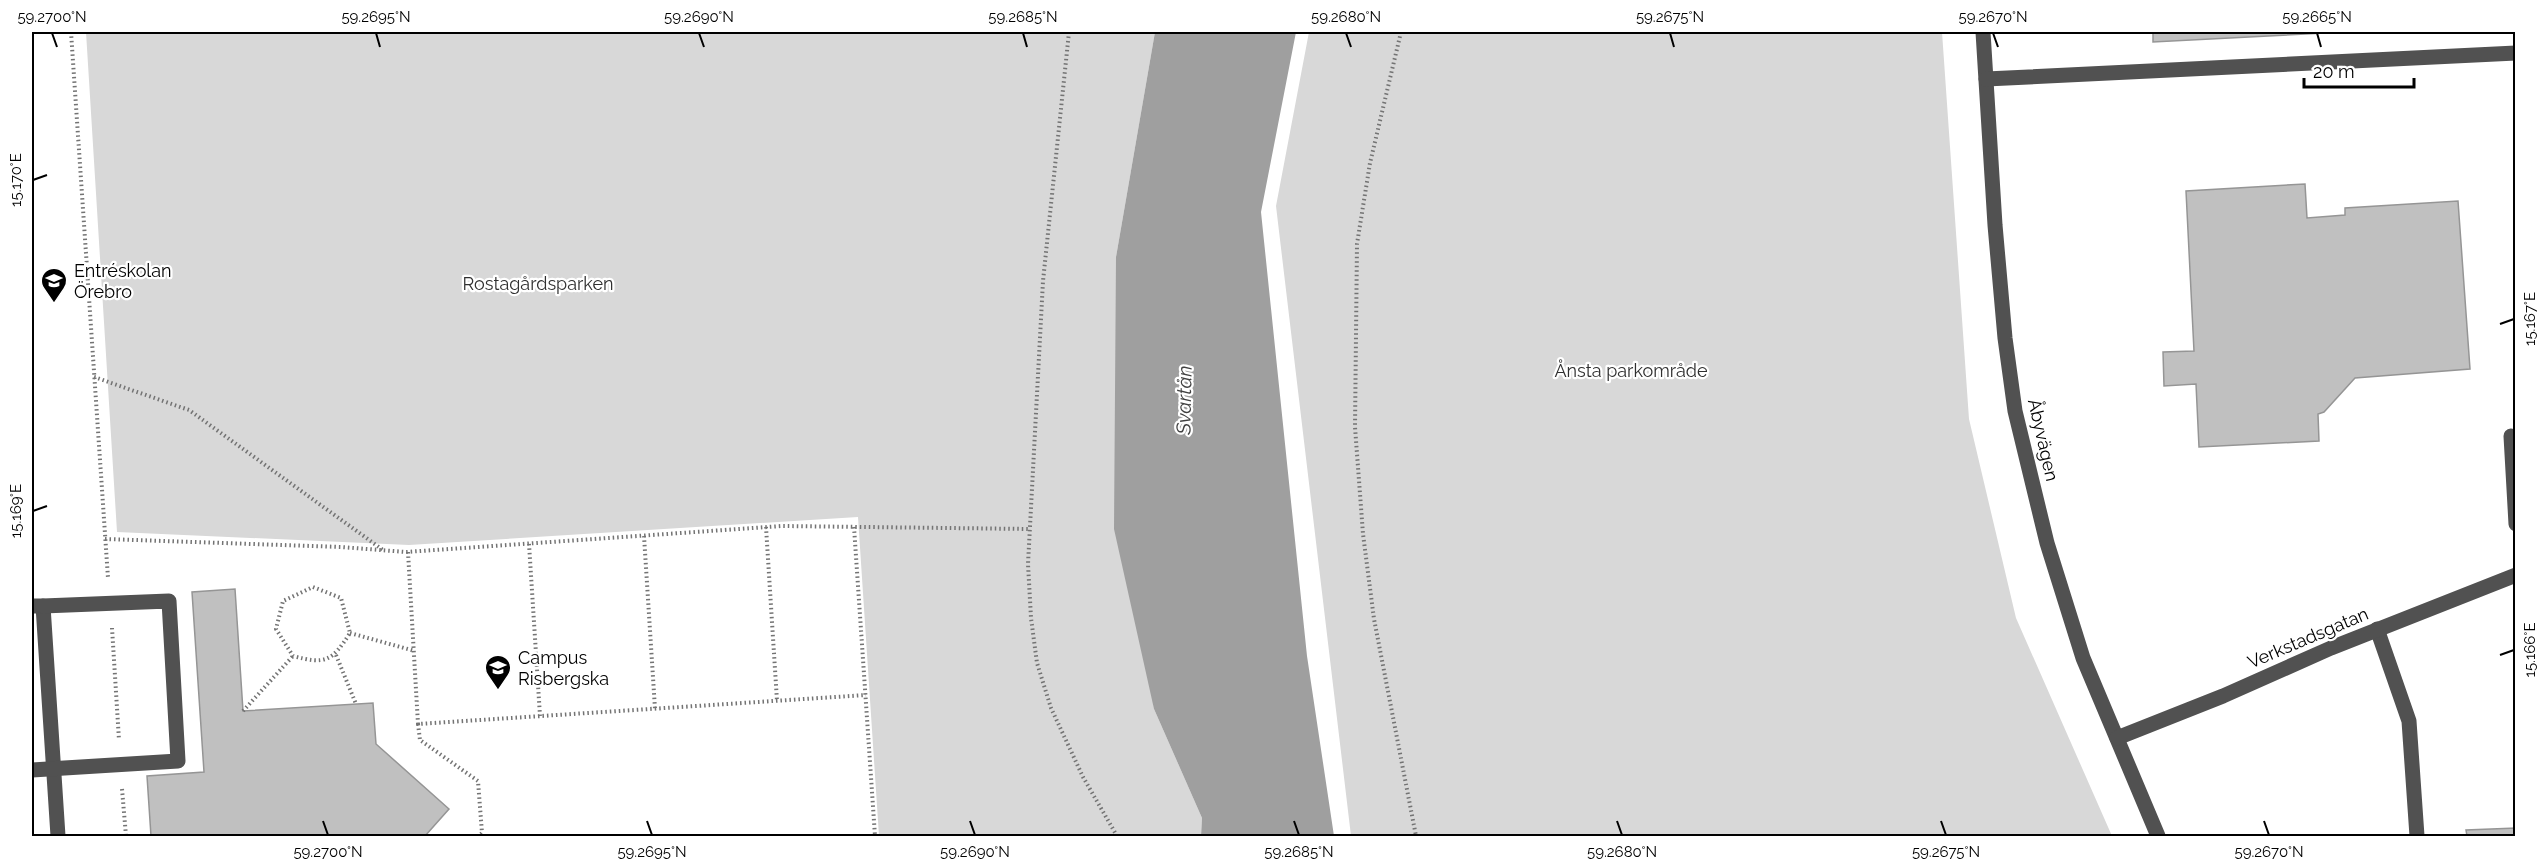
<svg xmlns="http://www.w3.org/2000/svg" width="2547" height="868" font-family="Raleway,sans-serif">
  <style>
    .green { fill: #d8d8d8 }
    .water { fill: #9f9f9f }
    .building { fill: #c0c0c0; stroke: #959595; stroke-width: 1.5 }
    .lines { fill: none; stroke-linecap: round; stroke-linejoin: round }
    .path { stroke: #737373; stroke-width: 4; stroke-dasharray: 1.5 3; stroke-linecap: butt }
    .minor { stroke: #515151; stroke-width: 15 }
    .ticks { fill: none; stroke: #000; stroke-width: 2 }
    .labels { text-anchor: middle; stroke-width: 4.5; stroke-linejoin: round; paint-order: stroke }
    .poi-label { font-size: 18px; fill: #000; stroke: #fff; text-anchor: start }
    .park-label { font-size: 18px; fill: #2f2f2f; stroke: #fff }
    .street-label { font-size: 18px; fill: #000; stroke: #fff }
    .water-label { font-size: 20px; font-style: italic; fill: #404040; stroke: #fff }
    .neatline { fill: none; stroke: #000; stroke-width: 2 }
    .ticks-label { font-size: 15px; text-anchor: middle; fill: #000 }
  </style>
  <rect width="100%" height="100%" fill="#fff"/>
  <g class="green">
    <path d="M86,32h1069l-39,225 38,452 48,109 -1,18h-322l-21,-319 -449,28 -292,-13z"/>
    <path d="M1309,32h633l27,387 47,199 96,218h-761l-75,-630z"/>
  </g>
  <path class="water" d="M1155,32h141l-35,180 46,444 27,180h-133l1,-18 -48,-109 -40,-180 2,-272z"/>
  <g class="building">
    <path d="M2153,32h192l-192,10z"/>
    <path d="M2305,184l2,34 38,-3v-7l113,-7 12,168 -115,9 -31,34 -6,2 1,27 -120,6 -3,-63 -32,2 -1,-34 31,-1 -8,-160z"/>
    <path d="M235,589l8,122 130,-8 3,41 73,65 -24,27h-274l-4,-60 57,-4 -12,-180z"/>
    <path d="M2516,828v8h-49l-1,-6z"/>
  </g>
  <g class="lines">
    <g class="path">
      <path d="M71,32l37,546"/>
      <path d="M1069,32l-26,249 -15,283 3,54 6,45 14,45 32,69 34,59"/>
      <path d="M1401,32l-31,131 -13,81 -2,183 8,107 11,85 42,217"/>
      <path d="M94,377l95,33 194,140"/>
      <path d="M766,527l11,174"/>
      <path d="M854,527l21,309"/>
      <path d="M644,536l11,173"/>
      <path d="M105,539l236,8 65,5 376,-26 248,3"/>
      <path d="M529,544l11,172"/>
      <path d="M408,552l10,172 448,-29"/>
      <path d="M313,587l28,11 9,35c-18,28 -24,32 -57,23l-17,-27 7,-28z"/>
      <path d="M112,628l7,112"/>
      <path d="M350,633l65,18"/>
      <path d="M336,655l20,49"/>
      <path d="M243,711l50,-55"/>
      <path d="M418,724l2,16 58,41 4,52 -3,3"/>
      <path d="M122,789l4,47"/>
    </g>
    <g class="minor">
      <path d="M1983,32l12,193 10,113 10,73 32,132 36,115 75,178"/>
      <path d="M1986,79l530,-26"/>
      <path d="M2511,436l5,88"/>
      <path d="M32,606h11l15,230"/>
      <path d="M2377,629l32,92 8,115"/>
      <path d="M2117,738l106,-42 108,-48 185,-73"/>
      <path d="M32,770l146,-9 -9,-160 -126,5"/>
    </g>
  </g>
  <path class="ticks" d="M52,33l5,14M376,33l4,14M699,33l5,14M1023,33l4,14M1346,33l5,14M1670,33l4,14M1993,33l5,14M2317,33l4,14M33,180l14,-5M2500,324l14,-5M33,511l14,-5M2500,655l14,-5M323,821l5,14M647,821l5,14M970,821l5,14M1294,821l5,14M1617,821l5,14M1941,821l5,14M2264,821l5,14"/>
  <defs>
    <symbol id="school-pin" viewBox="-11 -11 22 30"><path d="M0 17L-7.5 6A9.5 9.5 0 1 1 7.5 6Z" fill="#000" stroke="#fff"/><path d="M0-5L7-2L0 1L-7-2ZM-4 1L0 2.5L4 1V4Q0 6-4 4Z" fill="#fff"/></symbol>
    <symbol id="university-pin" viewBox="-11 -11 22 30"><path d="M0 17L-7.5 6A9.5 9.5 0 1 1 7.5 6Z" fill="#000" stroke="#fff"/><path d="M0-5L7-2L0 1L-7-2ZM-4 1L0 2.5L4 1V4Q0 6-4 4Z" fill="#fff"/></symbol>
  </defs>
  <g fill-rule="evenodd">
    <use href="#school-pin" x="39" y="266" width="30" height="40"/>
    <use href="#university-pin" x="483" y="653" width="30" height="40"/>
  </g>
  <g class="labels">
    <g class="poi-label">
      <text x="74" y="277">Entréskolan<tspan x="74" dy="21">Örebro</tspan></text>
      <text x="518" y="664">Campus<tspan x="518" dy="21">Risbergska</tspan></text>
    </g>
    <g class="park-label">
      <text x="538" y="290">Rostagårdsparken</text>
      <text x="1631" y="377">Ånsta parkområde</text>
    </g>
    <g class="street-label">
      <text transform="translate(2043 440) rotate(77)" y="6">Åbyvägen</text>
      <text transform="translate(2308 638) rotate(-23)" y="6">Verkstadsgatan</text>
    </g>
    <g class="water-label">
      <text transform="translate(1184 400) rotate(-89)" y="7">Svartån</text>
    </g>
  </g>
  <rect width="2547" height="868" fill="none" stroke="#ffffff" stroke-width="66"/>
  <path d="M2304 78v9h110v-9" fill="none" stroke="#000000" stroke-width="3"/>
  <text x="2313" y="78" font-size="18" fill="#000000" stroke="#ffffff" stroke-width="4.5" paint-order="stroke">20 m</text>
  <rect x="33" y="33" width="2481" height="802" class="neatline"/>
  <g class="ticks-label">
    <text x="52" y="22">59.2700°N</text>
    <text x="376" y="22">59.2695°N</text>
    <text x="699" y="22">59.2690°N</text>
    <text x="1023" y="22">59.2685°N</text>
    <text x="1346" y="22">59.2680°N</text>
    <text x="1670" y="22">59.2675°N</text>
    <text x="1993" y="22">59.2670°N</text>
    <text x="2317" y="22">59.2665°N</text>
    <text transform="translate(16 180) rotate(-90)" y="5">15.170°E</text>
    <text transform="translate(2530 319) rotate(-90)" y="5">15.167°E</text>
    <text transform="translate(16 511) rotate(-90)" y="5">15.169°E</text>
    <text transform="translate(2530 650) rotate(-90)" y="5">15.166°E</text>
    <text x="328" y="857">59.2700°N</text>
    <text x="652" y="857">59.2695°N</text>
    <text x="975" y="857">59.2690°N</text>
    <text x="1299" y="857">59.2685°N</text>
    <text x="1622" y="857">59.2680°N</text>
    <text x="1946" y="857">59.2675°N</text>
    <text x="2269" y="857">59.2670°N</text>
  </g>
</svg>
